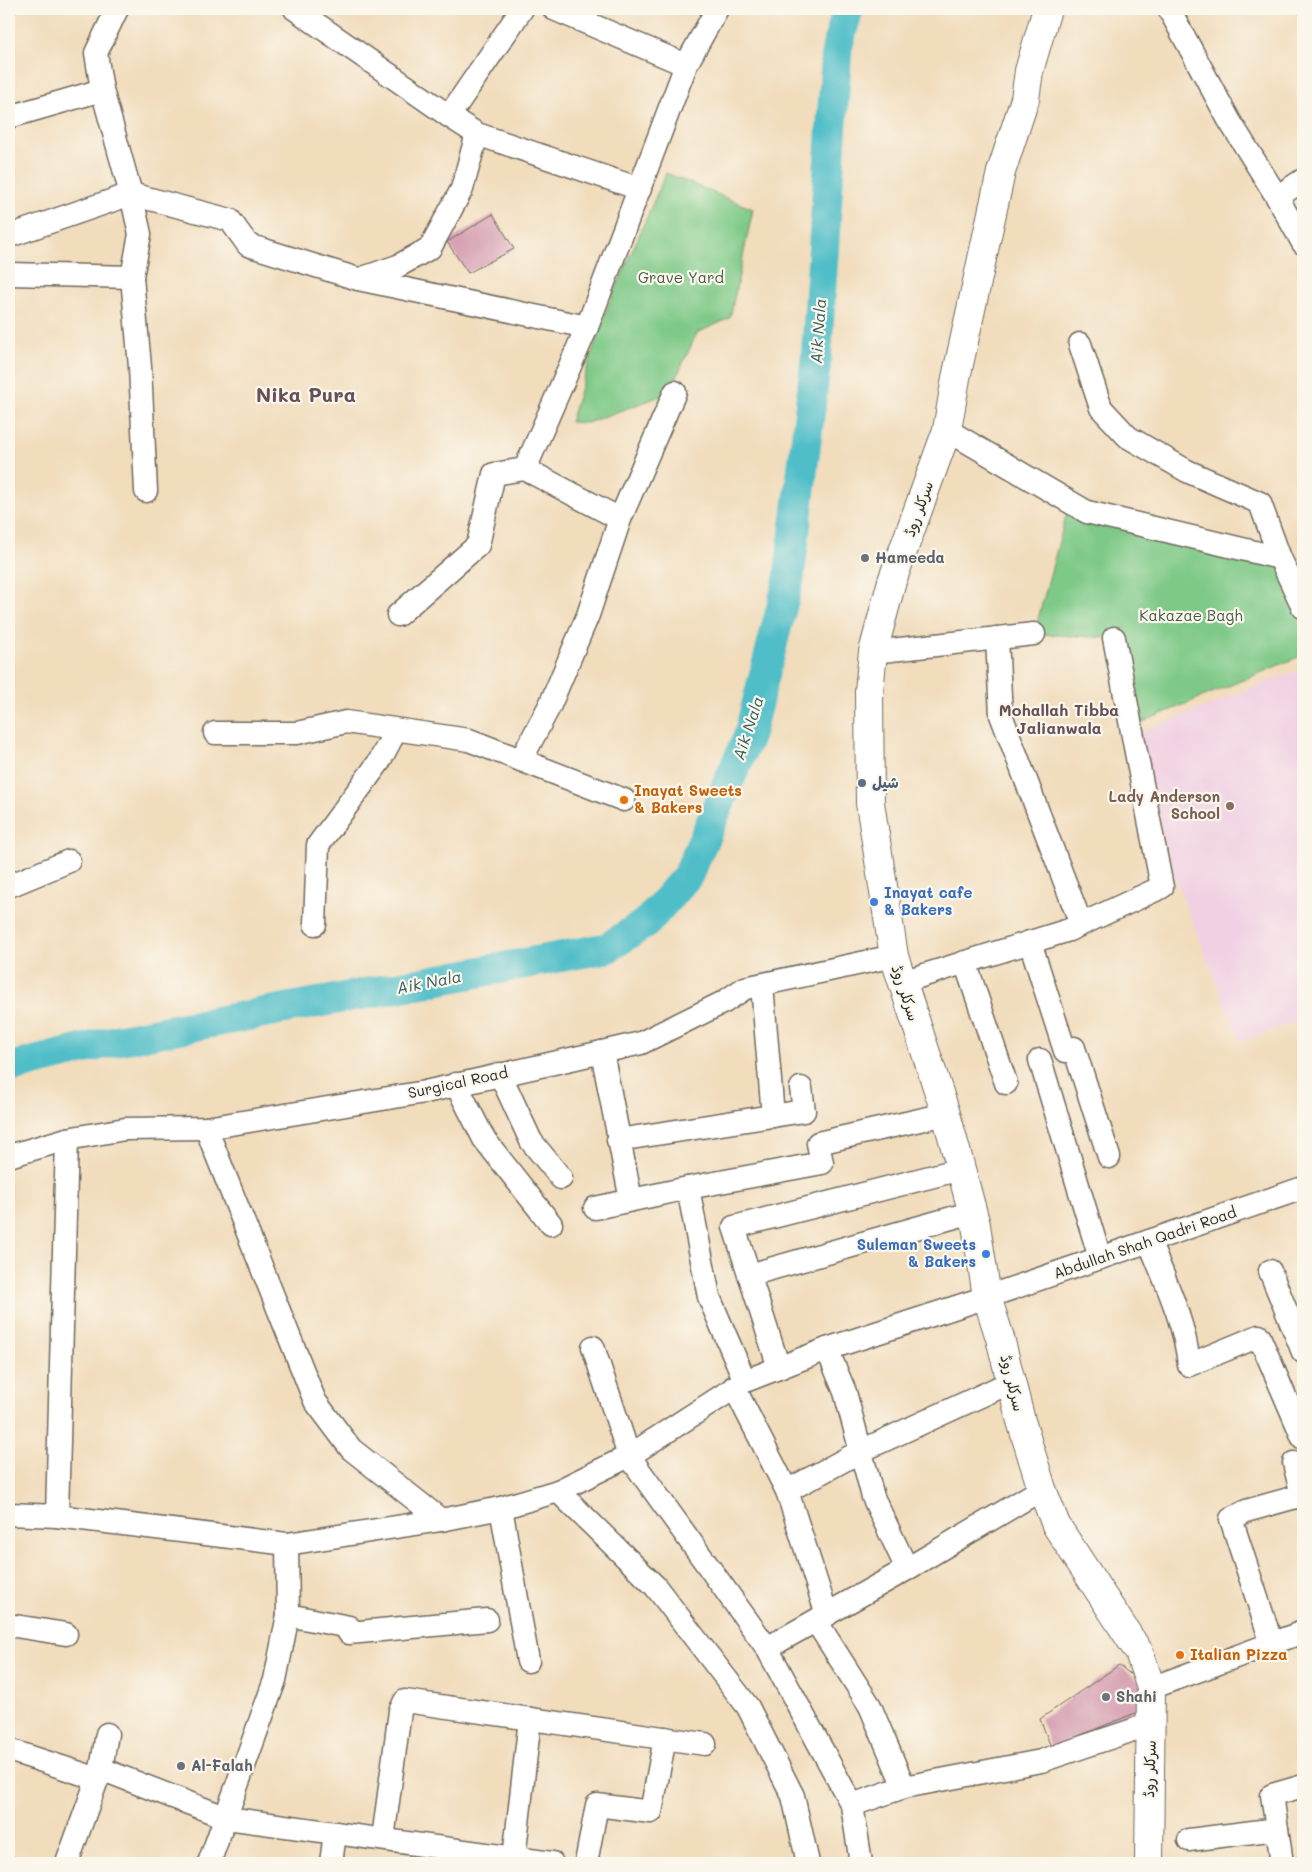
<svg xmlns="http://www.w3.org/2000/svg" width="1312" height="1872" font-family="Mali,'Playpen Sans Arabic',sans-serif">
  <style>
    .built { fill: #f1d0e3 }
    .green { fill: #7ec987; stroke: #547a59 }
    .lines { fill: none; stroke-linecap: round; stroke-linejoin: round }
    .river { stroke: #50bec8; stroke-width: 31 }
    .building { fill: #d195ab }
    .minor-casing { stroke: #70695d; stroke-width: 25 }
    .major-casing { stroke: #70695d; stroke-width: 30 }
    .minor { stroke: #fff; stroke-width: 22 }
    .major { stroke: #fff; stroke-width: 28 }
    .worship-dot { fill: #6b7280; stroke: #fbf7ec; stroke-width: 2 }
    .service-dot { fill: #5c6f8a; stroke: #fbf7ec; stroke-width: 2 }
    .food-dot { fill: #e8710a; stroke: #fbf7ec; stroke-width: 2 }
    .education-dot { fill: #8d6e63; stroke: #fbf7ec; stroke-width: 2 }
    .shop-dot { fill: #3f7fe0; stroke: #fbf7ec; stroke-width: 2 }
    .labels { text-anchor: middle; stroke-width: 4.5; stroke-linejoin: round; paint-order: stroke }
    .park-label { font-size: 15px; fill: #445a47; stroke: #fbf7ec }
    .street-label { font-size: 15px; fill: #2b2b2b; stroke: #fbf7ec }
    .worship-label { font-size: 15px; font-weight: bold; fill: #5b616d; stroke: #fbf7ec; text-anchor: start }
    .service-label { font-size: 15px; font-weight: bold; fill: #4e5e75; stroke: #fbf7ec; text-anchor: start }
    .food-label { font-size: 15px; font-weight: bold; fill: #c56008; stroke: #fbf7ec; text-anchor: start }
    .education-label { font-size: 15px; font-weight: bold; fill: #785e54; stroke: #fbf7ec; text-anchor: end }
    .shop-label { font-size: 15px; font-weight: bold; fill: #366cbe; stroke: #fbf7ec; text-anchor: start }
    .water-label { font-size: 16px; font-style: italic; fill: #385e62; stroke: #fbf7ec }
    .neighbourhood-label { font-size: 16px; font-weight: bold; fill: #655058; stroke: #fbf7ec }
    .district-label { font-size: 20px; font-weight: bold; fill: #655058; stroke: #fbf7ec }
  </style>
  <rect width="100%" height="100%" fill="#fbf7ec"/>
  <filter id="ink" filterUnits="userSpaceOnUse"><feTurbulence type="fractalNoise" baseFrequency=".02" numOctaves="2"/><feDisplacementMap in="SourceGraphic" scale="10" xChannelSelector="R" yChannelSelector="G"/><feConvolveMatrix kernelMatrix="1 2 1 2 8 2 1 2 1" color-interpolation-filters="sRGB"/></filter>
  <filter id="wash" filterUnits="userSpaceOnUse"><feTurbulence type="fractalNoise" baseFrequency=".0096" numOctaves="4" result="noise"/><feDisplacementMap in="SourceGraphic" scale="20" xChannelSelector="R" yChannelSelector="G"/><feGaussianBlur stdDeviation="1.12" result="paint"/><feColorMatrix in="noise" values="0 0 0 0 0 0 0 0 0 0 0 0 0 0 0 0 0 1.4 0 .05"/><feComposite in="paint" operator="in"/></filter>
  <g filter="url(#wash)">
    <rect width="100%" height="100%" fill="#f1dcbb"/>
    <path class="built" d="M1303,668v351l-63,23 -65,-164 -38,-144z"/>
    <g class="green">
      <path d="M666,173l87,36 -23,109 -33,15 -28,60 -82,30 -17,-1 33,-104z"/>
      <path d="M1070,501l210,57 23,49v48l-168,70 -21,-87 -80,-4z"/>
    </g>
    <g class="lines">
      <path class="river" d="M9,1068l109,-28 489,-92 40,-26 41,-47 61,-140 40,-157 27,-218 21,-312 11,-39"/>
    </g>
    <g id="blocks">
      <g class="building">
        <path d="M493,214l21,35 -46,24 -21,-31z"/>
        <path d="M1119,1665l22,18 -3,29 -87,35 -11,-28z"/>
      </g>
    </g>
  </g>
  <g filter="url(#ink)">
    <use href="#blocks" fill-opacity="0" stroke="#70695d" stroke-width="1"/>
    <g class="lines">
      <defs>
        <g id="minor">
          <path d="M117,9l-21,44 6,37 29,104 9,40 -8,43 8,90 6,124"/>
          <path d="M295,9l154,107 28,18 163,55"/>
          <path d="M554,9l132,56"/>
          <path d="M1169,9l60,111 48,77 26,46"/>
          <path d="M449,116l73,-107"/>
          <path d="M9,117l93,-27"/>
          <path d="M1277,197l26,-17"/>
          <path d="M9,236l122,-42 99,26 18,25 110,34 229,48"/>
          <path d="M9,274l123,3"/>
          <path d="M360,279l38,-13 32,-18 32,-59 15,-55"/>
          <path d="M1080,344l21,64 27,29 59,34 73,32 20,55 23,49"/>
          <path d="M947,430l140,82 193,46"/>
          <path d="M525,469l62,-142 99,-262 31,-56"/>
          <path d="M398,615l80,-70 16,-71 31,-5 95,50"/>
          <path d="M997,638l4,77 80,209"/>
          <path d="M873,652l161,-18"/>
          <path d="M215,733h82l49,-11 123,18 155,60"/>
          <path d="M521,760l29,-55 38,-90 32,-96 55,-127"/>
          <path d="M9,886l60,-25"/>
          <path d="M315,924l3,-79 61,-83 17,-32"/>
          <path d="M1030,942l35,109 9,-3 35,109"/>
          <path d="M965,962l41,121"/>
          <path d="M902,982l167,-52 93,-43 -48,-249"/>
          <path d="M762,985l11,131"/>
          <path d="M602,1052l29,148"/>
          <path d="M1040,1060l60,198"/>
          <path d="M500,1074l31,67 30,37"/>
          <path d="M456,1084l28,55 67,85"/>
          <path d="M206,1128l109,273 36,48 90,71"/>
          <path d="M618,1140l186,-29 -3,-23"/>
          <path d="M9,1156l58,-17 58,-10 81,-1 219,-36 177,-40 39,-9 83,-41 21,-14 149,-32"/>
          <path d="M688,1188l21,109 36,84"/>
          <path d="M595,1208l93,-20 134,-25 -4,-20 128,-29"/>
          <path d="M1149,1241c16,40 36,81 40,124l70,-29 44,102"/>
          <path d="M1270,1271l33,81"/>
          <path d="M749,1275l224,-63"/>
          <path d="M593,1347l36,109 138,192 85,157 9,58"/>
          <path d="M827,1349l18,43 28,105 34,72"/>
          <path d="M779,1368l-45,-141 227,-58"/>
          <path d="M734,1387l53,104 40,124"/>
          <path d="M1294,1463l9,36"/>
          <path d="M558,1491l97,95 93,121 45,89 15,67"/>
          <path d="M787,1491l74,-40 150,-69"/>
          <path d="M501,1508l27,153"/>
          <path d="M9,1514l48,2 230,28 154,-24 60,-12 57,-17 71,-35 116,-75 82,-32 160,-52 316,-109"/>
          <path d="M57,1516l10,-377"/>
          <path d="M288,1615l61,12v6l138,-13"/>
          <path d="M816,1621l54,85 34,81"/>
          <path d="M9,1625l57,9"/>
          <path d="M1272,1644l-41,-125 15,-8 57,-16"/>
          <path d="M767,1648l140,-79 135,-80"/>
          <path d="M1151,1688l152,-56"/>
          <path d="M9,1750l89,29"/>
          <path d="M101,1769l126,49 325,45"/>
          <path d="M852,1805l52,-18 137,-26 110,-37"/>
          <path d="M383,1839l17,-128 5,-10 300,43"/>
          <path d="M1189,1840l88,-11"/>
          <path d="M514,1858l16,-139"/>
          <path d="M67,1863l34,-94 6,-35"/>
          <path d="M209,1863l66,-183 13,-65 -1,-71"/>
          <path d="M331,1863l4,-30"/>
          <path d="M586,1863l11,-58 54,7 14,-74"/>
          <path d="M1282,1863l-10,-68 31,-9"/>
        </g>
        <path id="major" d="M1047,9l-18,62 -4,28 -24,73 -45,206 -9,52 -55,151 -19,71 -4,39 1,112 24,153 52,158 15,55 15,56 11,72 13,41 21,83 21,68 14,36 83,127 12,36 -2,175"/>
      </defs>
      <use href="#minor" class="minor-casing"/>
      <use href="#major" class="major-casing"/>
      <use href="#minor" class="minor"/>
      <use href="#major" class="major"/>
    </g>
  </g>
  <g class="worship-dot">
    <circle cx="865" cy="558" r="5"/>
    <circle cx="1106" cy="1697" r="5"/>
    <circle cx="181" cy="1766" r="5"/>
  </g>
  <circle class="service-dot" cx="862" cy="783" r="5"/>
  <g class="food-dot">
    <circle cx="624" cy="800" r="5"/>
    <circle cx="1180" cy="1655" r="5"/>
  </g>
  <circle class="education-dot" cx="1230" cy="806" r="5"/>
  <g class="shop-dot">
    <circle cx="874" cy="902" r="5"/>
    <circle cx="986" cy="1254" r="5"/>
  </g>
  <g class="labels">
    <g class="park-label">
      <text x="681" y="283">Grave Yard</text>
      <text x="1191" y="621">Kakazae Bagh</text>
    </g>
    <g class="street-label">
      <text transform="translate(919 509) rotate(-70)" y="5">سرکلر روڈ</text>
      <text transform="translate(905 993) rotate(72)" y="5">سرکلر روڈ</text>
      <text transform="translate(458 1083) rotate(-12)" y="5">Surgical Road</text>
      <text transform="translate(1145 1243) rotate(-19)" y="5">Abdullah Shah Qadri Road</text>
      <text transform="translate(1012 1383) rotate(76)" y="5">سرکلر روڈ</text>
      <text transform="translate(1150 1769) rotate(-88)" y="5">سرکلر روڈ</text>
    </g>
    <g class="worship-label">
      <text x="875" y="563">Hameeda</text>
      <text x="1116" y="1702">Shahi</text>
      <text x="191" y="1771">Al-Falah</text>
    </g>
    <g class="service-label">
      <text x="872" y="788">شیل</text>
    </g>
    <g class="food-label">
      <text x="634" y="796">Inayat Sweets<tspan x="634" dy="17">&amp; Bakers</tspan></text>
      <text x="1190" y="1660">Italian Pizza</text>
    </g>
    <g class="education-label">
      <text x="1220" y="802">Lady Anderson<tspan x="1220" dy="17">School</tspan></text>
    </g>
    <g class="shop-label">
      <text x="884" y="898">Inayat cafe<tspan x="884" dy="17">&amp; Bakers</tspan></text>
      <text x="976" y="1250" text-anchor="end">Suleman Sweets<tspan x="976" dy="17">&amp; Bakers</tspan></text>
    </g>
    <g class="water-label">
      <text transform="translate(818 331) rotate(-86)" y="6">Aik Nala</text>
      <text transform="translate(748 728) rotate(-72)" y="6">Aik Nala</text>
      <text transform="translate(429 982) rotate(-11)" y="6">Aik Nala</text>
    </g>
    <g class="neighbourhood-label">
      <text x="1059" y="716">Mohallah Tibba<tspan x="1059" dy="18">Jalianwala</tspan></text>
    </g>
    <g class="district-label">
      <text x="306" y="402">Nika Pura</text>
    </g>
  </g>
  <rect width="1312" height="1872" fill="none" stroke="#fbf7ec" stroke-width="30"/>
</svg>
